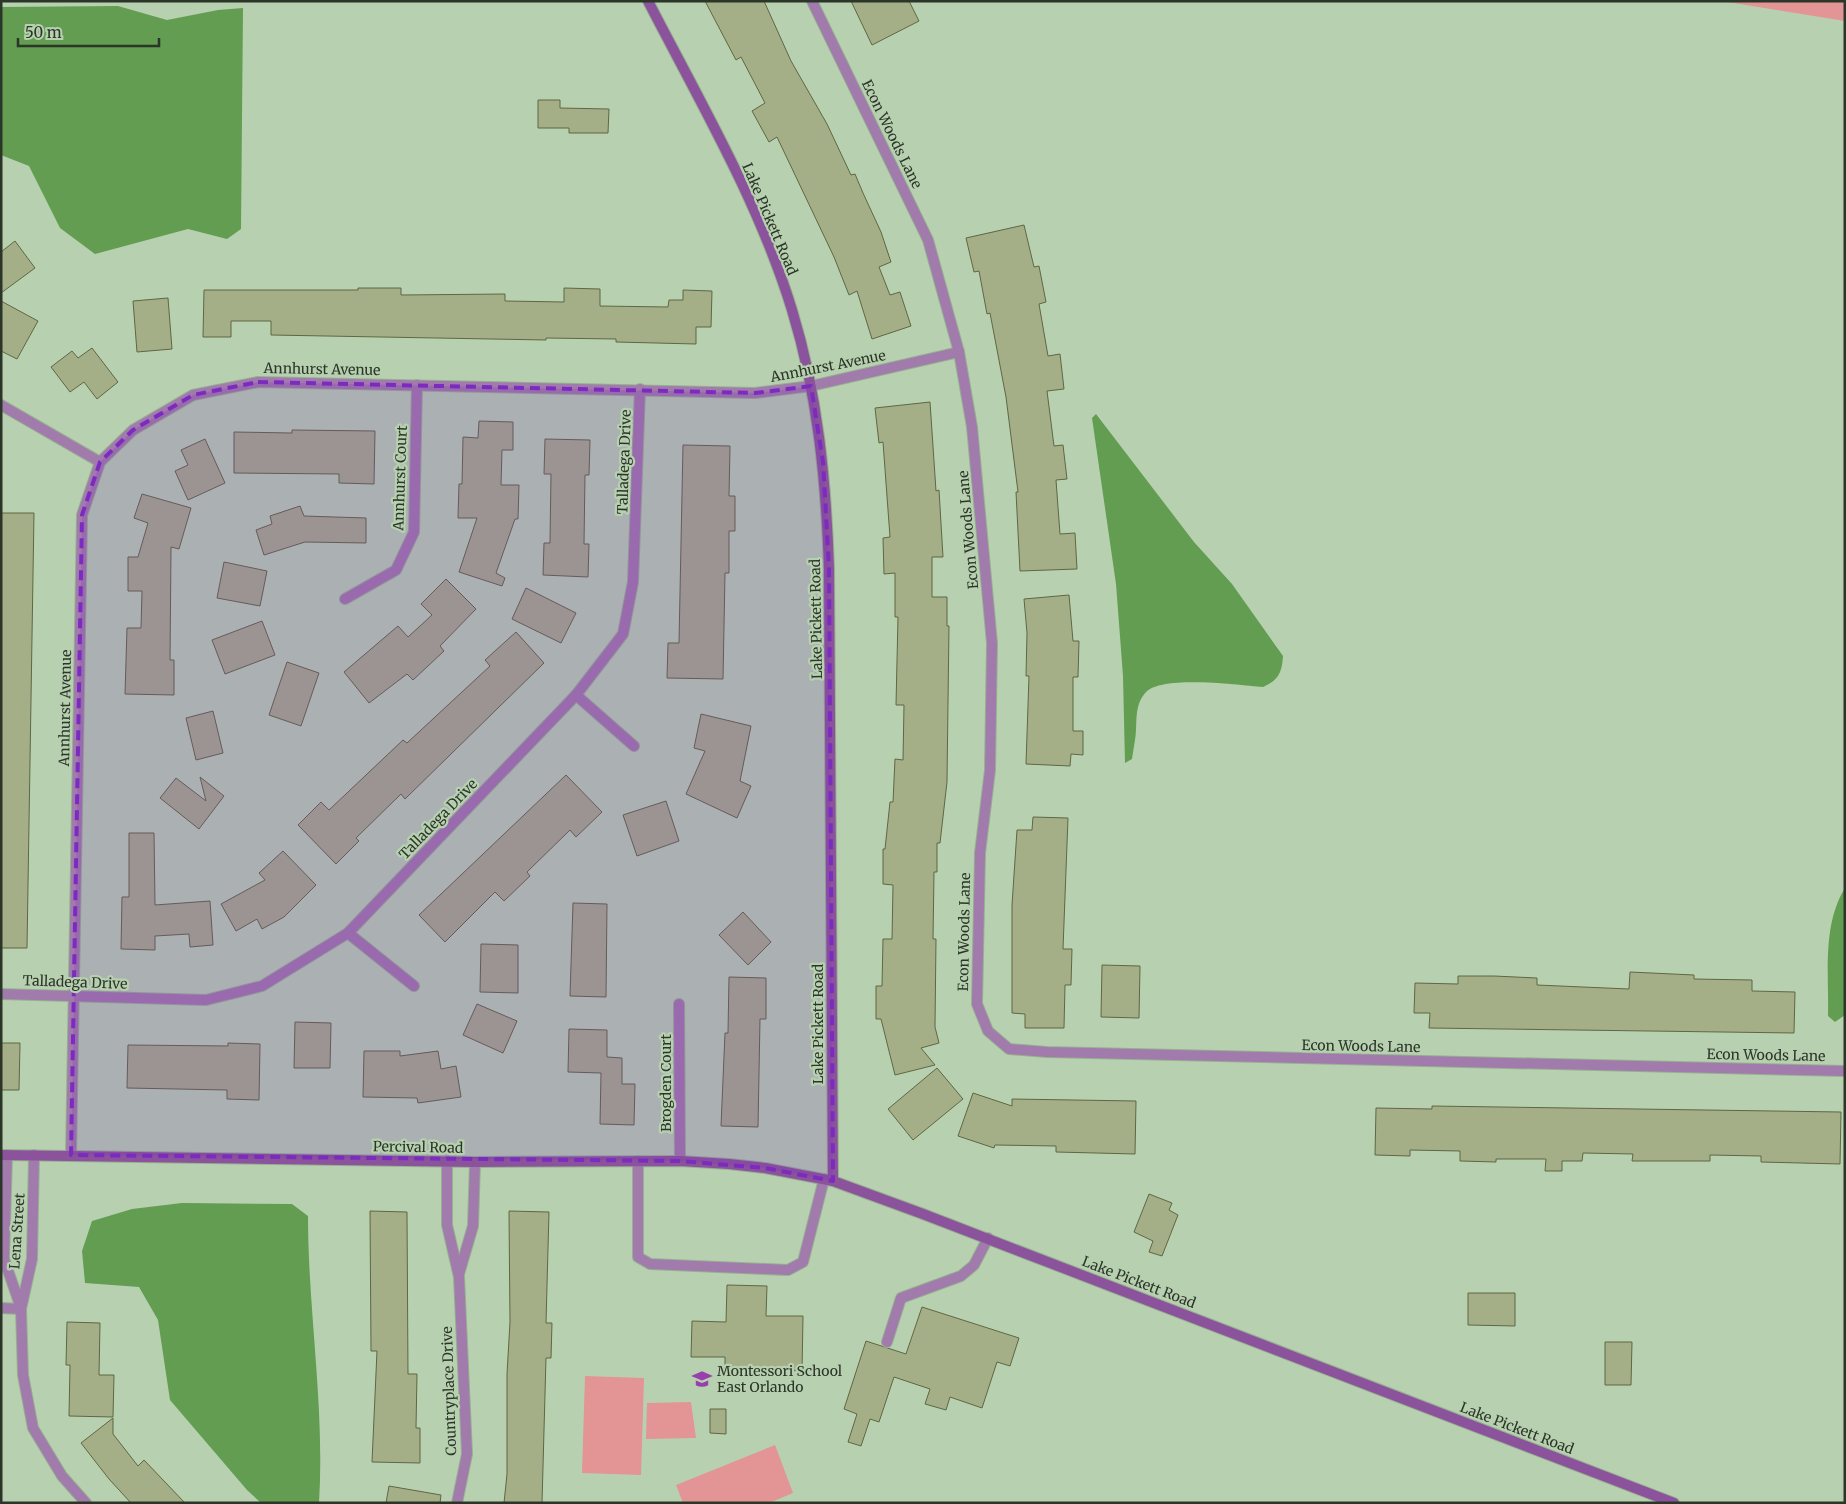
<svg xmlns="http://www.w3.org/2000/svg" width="1846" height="1504" font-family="Merriweather,serif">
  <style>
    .green { fill: #e39495 }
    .water { fill: #629d51 }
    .building { fill: #a4ae87; stroke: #5f6743 }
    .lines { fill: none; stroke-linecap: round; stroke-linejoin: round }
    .lane-casing { stroke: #98af92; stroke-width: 12 }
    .street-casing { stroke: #98af92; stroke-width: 12 }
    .secondary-casing { stroke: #98af92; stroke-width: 12 }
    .lane { stroke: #a07bab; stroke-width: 10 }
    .street { stroke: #a07bab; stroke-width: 10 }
    .secondary { stroke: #8b539b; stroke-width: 10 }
    .marked { fill: #7b2cbf; fill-opacity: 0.2; stroke: #7b2cbf; stroke-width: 4; stroke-dasharray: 10 6; stroke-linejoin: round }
    .labels { text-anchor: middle; stroke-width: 4.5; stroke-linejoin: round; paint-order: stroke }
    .street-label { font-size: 14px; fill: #2b3528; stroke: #b7d1b0 }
    .poi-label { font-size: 14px; fill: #2b3528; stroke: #b7d1b0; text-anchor: start }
  </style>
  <rect width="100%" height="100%" fill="#b7d1b0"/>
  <g class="green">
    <path d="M1721,1h124v20z"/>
    <path d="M585,1376l59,2 -3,97 -59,-2z"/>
    <path d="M691,1402l5,36 -50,1 1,-36z"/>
    <path d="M775,1445l18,48 -24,10h-86l-7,-18z"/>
  </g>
  <g class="water">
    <path d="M118,6l49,14 51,-10 25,-2 -2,221 -14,10 -39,-10 -93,25 -35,-26 -31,-62 -28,-11v-148z"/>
    <path d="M1096,414l98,128 38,42 51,72c-1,16 -4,24 -20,31 -25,-2 -100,-12 -117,5 -13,14 -8,32 -11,48 -1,6 -2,12 -3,19l-7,4 -2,-87 -7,-92 -24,-166z"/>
    <path d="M1845,888v127l-10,7 -7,-6c1,-41 -6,-91 17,-128z"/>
    <path d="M182,1203l110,1 16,12c0,96 17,191 11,287h-58l-14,-13 -77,-90 -12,-80 -19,-33 -54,-4 -3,-32 10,-30 40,-12z"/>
  </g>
  <g class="building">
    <path d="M705,1h59l27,60 36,63 24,51 4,-1 8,19 18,39 10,30 -12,5 11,28 10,-3 11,34 -39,13 -15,-48 -8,4 -15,-38 -57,-120 -8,5 -17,-31 13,-8 -24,-46 -5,3z"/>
    <path d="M851,1h58l10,20 -47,24z"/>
    <path d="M538,100h22v8l49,1 -1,24h-39v-5h-31z"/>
    <path d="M1024,225l10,42 5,-1 7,36 -7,2 9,52 12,-2 4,35 -17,2 7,55 9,-1 4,34 -11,1 4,54 15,-1 2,36 -57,2 -4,-79h2l-12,-95 -16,-84 -3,1 -8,-43 -5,1 -8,-34z"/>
    <path d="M15,241l20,27 -34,25v-41z"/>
    <path d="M358,288h43v7l104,-1v7l59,1v-14l36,1v17l68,1 1,-7h14v-10l29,1 -1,36h-15v17l-80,-2v-3l-70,-1v2l-275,-5v-14h-40v16h-28l1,-47h154z"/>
    <path d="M168,298l4,51 -35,3 -4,-51z"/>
    <path d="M1,301l37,20 -21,38 -16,-8z"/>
    <path d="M92,348l26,34 -21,17 -13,-17 -14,10 -19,-25 21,-16 6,7z"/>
    <path d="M930,402l6,89 3,-1 4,67h-11v40h15v29h2l-2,156 -7,61h-3v29h-3l-1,67h3l-1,88 4,16 -18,5 14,17 -40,10 -14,-56h-5v-33h6l1,-47h9l1,-54 -10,-1v-35h2l5,-47h3l2,-43 8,1 1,-55h-8l2,-88h-3v-44l-11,1 -1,-36 7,-1 -7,-95 -4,1 -4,-35z"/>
    <path d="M479,421l34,1v28h-11l-1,35h18l-1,34h-3l-19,54 9,5 -3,8 -43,-14 18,-54h-19l1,-34h3l1,-47 15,1z"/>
    <path d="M292,430l83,1 -1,53 -35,-1v-9l-105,-1v-41l58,1z"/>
    <path d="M205,439l20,44 -37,17 -13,-29 13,-6 -7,-15z"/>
    <path d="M545,439l45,1 -1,35h-4l-1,69h5l-1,33 -45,-2 1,-32h6l1,-69h-7z"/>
    <path d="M683,445l47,1 -1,50h6v35h-6v42h-4l-2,106 -56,-1 1,-35h11z"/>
    <path d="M142,494l49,14 -12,41 -8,-2 -1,113h4v35l-49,-1 2,-66h14l1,-37h-14v-34h10l10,-34 -14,-5z"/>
    <path d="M300,506l4,10 62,2v25l-61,-1 -41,13 -8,-25 16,-6 -2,-8z"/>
    <path d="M1,513h33l-7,435h-26z"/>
    <path d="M224,562l43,9 -7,35 -43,-8z"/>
    <path d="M446,579l30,30 -36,37 4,5 -31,29 -6,-6 -38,29 -25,-31 54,-46 10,11 24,-22 -11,-11z"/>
    <path d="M526,588l50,25 -15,30 -49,-24z"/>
    <path d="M1069,595l4,46h6l-1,36h-5v54h10v24l-12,-1 -1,12 -44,-2 3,-88h-3l1,-43 -3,-34z"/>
    <path d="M262,621l13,34 -50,19 -13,-34z"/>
    <path d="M516,632l28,31 -139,136 -4,-5 -45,44 3,3 -23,23 -38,-39 23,-23 8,8 74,-70 4,3 83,-77 -5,-6z"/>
    <path d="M287,662l32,11 -18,53 -32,-11z"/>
    <path d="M213,711l10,42 -27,7 -10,-42z"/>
    <path d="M701,714l50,12 -11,55 11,5 -14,32 -51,-24 19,-43 -11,-3z"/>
    <path d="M566,775l36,37 -26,25 -6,-7 -43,42 3,4 -26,25 -9,-9 -50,50 -26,-27z"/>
    <path d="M200,777l24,19 -25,33 -39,-31 16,-20 30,23z"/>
    <path d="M666,801l13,40 -42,15 -14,-41z"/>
    <path d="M1033,817l35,1 -5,131h9l-1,36h-6l-1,43h-39v-14l-13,-1v-108l5,-75h15z"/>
    <path d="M129,833h25l1,72 55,-4 3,44 -23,2 -1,-13 -34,2v14l-34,-1 1,-52h7z"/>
    <path d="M283,851l33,34 -32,32 -22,12 -5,-10 -21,12 -15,-27 44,-24 -6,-7z"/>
    <path d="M573,903l34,1 -1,93 -36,-1z"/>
    <path d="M743,912l28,30 -23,23 -29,-30z"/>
    <path d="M481,944l37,1v48l-38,-1z"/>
    <path d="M1102,965l38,1 -1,52 -38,-1z"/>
    <path d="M1630,972l64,3v4l58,1v11l43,1 -1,41 -365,-5 1,-15h-16l1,-30 43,1v-8h36l43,2v7l92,4z"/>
    <path d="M729,977l37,1v41h-6l-2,108 -37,-1 4,-93h3z"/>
    <path d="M477,1004l40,17 -14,32 -40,-18z"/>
    <path d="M295,1022l36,1 -1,45h-36z"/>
    <path d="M569,1029l38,1v27l15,1v26h13l-1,41 -34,-1 1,-51 -33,-1z"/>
    <path d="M1,1043h19l-1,47h-18z"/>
    <path d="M228,1043l32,1 -1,56 -32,-1v-9l-100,-2 1,-43 100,1z"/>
    <path d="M364,1051h36v5l38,-5 3,18 15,-3 5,31 -43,6 -1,-5 -54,-1z"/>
    <path d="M937,1068l26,31 -50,41 -25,-31z"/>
    <path d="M973,1093l39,13v-7l124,2 -1,53 -79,-2v-6l-61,-1 -1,3 -36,-12z"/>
    <path d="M1432,1106l409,6 -1,52 -79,-2v-6l-51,-1v6h-78l1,-7 -50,-1 -1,8h-20v10h-17l1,-12h-50v3l-36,-1v-10l-50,-1v6l-35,-1 1,-47 56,1z"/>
    <path d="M1149,1194l23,9 -3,7 9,5 -16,41 -13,-4 4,-11 -19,-9z"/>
    <path d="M370,1211l37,1 1,162h9l-1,54h4v35l-48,-1 5,-111h-6z"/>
    <path d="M509,1211l40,1 -3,111h6l-1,35h-5l-4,145h-38l3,-29v-100l3,-52z"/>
    <path d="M727,1285l40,1 -1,30h37l-1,55 -77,-4v-10h-34l1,-36 34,1z"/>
    <path d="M1468,1293h47v33l-47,-1z"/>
    <path d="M922,1307l97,31 -9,28 -13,-4 -15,46 -32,-11 -4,13 -21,-6 5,-15 -36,-12 -15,45 -9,-3 -9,27 -13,-4 9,-28 -13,-5 22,-68 40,13z"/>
    <path d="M67,1322l33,1 -1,52h15l-1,42 -44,-1 1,-51h-4z"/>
    <path d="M1605,1342h27l-1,43h-26z"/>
    <path d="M710,1409h16v25l-16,-1z"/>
    <path d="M113,1418v16l25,32 6,-6 41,43h-54l-22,-24 -28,-36z"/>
    <path d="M389,1486l52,9 -1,8h-54z"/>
  </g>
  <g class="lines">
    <defs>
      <g id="lane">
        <path d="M638,1161v96l12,7 138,6 15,-8 21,-83"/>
        <path d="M887,1342l14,-44 60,-22 13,-11 14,-27"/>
      </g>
      <g id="street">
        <path d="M812,1l116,239 31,112 13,75 20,216 -2,127 -10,83 -3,151 11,27 21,18 38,3 798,19"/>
        <path d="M1,405l99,57"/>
        <path d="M345,599l51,-29 18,-38 3,-147"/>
        <path d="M576,695l58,51"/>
        <path d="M348,933l66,53"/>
        <path d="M1,994l205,6 56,-14 86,-53 228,-238 47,-61 10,-52 7,-193"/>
        <path d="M679,1004l1,157"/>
        <path d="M7,1155l-3,104 17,49"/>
        <path d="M34,1155l-2,104 -11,50 2,66 10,53 29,48 24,27"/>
        <path d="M71,1155l11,-640 18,-53 33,-32 60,-35 65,-13 497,11 56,-7 148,-34"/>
        <path d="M447,1161v64l12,52 8,177 -10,49"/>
        <path d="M459,1274l14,-48 2,-64"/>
        <path d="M1,1308l20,1"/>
      </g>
      <g id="secondary">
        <path d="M648,1c52,101 111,201 144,309 26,85 34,170 37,258l4,613"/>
        <path d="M1,1155l474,7 205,-1 49,3 36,4 68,13 90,33 751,289"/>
      </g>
    </defs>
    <use href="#lane" class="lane-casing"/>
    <use href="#street" class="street-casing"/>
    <use href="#secondary" class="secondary-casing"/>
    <use href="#lane" class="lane"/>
    <use href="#street" class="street"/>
    <use href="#secondary" class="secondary"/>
  </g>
  <path class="marked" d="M258,382l497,11 56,-7 12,76 6,106 4,613 -68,-13 -85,-7 -609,-6 11,-640 18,-53 33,-32 60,-35z"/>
  <defs>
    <symbol id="school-bare" viewBox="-9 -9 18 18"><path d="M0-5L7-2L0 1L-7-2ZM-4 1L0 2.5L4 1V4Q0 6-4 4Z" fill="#9740ad" stroke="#b7d1b0" stroke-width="2.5" paint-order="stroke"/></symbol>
  </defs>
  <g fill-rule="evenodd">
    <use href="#school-bare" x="688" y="1365" width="28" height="28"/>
  </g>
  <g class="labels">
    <g class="street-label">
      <text transform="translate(892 134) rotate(64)" y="5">Econ Woods Lane</text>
      <text transform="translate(770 219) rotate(67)" y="5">Lake Pickett Road</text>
      <text transform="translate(828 366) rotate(-11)" y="5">Annhurst Avenue</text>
      <text transform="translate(322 369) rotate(1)" y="5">Annhurst Avenue</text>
      <text transform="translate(624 462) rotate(-88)" y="5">Talladega Drive</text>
      <text transform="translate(400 478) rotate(-88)" y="5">Annhurst Court</text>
      <text transform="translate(968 530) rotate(-95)" y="5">Econ Woods Lane</text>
      <text transform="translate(816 619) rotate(-91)" y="5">Lake Pickett Road</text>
      <text transform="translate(65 708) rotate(-89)" y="5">Annhurst Avenue</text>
      <text transform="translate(438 819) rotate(-46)" y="5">Talladega Drive</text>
      <text transform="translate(964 932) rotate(-89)" y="5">Econ Woods Lane</text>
      <text transform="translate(75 982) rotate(2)" y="5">Talladega Drive</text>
      <text transform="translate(818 1024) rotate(-90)" y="5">Lake Pickett Road</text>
      <text transform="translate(1361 1046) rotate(1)" y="5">Econ Woods Lane</text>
      <text transform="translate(1766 1055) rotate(1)" y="5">Econ Woods Lane</text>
      <text transform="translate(666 1083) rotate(-90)" y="5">Brogden Court</text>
      <text transform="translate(418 1147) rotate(1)" y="5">Percival Road</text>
      <text transform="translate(17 1231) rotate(-86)" y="5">Lena Street</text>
      <text transform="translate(1139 1282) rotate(21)" y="5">Lake Pickett Road</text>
      <text transform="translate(449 1391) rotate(-92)" y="5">Countryplace Drive</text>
      <text transform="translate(1517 1428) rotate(21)" y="5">Lake Pickett Road</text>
    </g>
    <g class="poi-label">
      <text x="717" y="1376">Montessori School<tspan x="717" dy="16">East Orlando</tspan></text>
    </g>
  </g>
  <rect width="1846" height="1504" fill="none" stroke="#2b3528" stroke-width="5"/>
  <path d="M18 38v8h141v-8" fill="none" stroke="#2b3528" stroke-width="2.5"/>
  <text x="25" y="38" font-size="15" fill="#2b3528" stroke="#b7d1b0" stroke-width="4" paint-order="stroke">50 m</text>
</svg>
